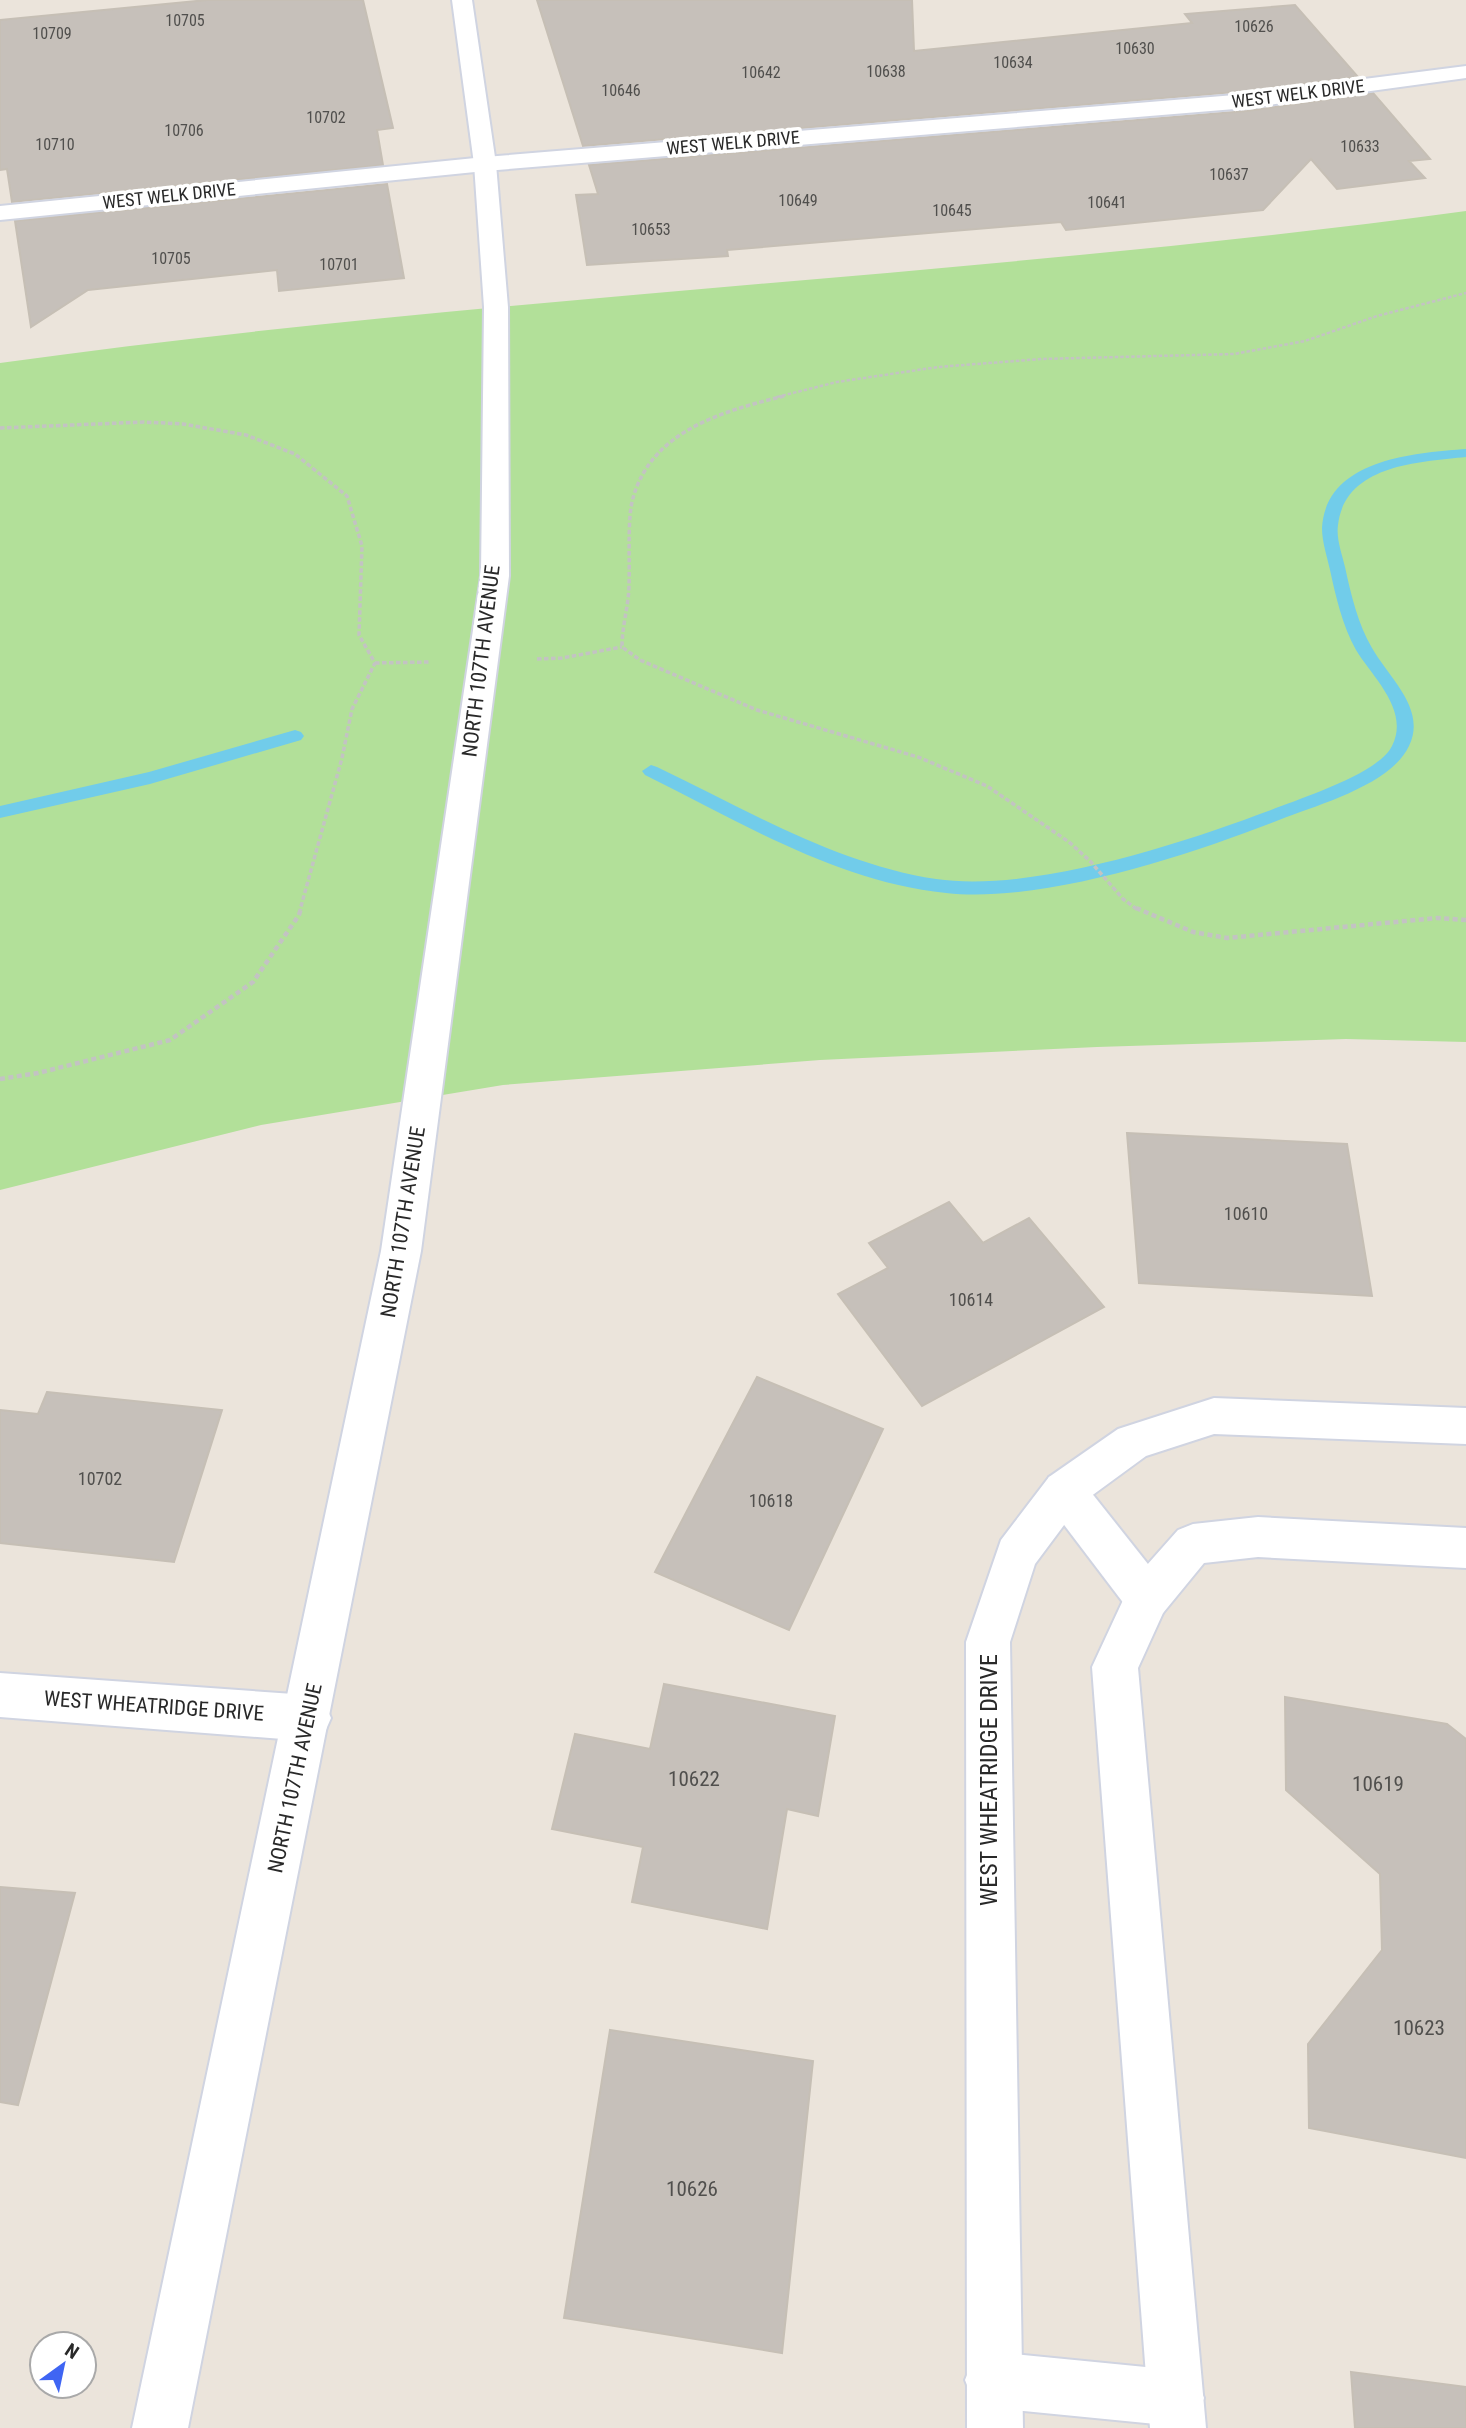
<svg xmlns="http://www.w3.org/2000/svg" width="1466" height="2428" font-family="'Roboto Condensed',sans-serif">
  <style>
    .green { fill: #b2e099 }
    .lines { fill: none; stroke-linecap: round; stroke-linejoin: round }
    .stream { fill: #71ccea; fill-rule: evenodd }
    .building { fill: #c6c0ba; stroke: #c6bfb5; stroke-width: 2 }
    .lane-casing { stroke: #d0d4e1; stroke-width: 4 }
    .street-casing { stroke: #d0d4e1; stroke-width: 4 }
    .secondary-casing { stroke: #d0d4e1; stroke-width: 4 }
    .path-far2 { stroke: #c3c3c3; stroke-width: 2.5; stroke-dasharray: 3.5 2; stroke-linecap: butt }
    .path-far1 { stroke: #c3c3c3; stroke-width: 3.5; stroke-dasharray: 4.5 2.5; stroke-linecap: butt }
    .path { stroke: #c3c3c3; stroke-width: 4.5; stroke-dasharray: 5 3.5; stroke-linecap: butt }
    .lane { fill: #fff; fill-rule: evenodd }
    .street { fill: #fff; fill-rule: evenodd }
    .secondary { fill: #fff; fill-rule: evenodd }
    .labels { text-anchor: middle; stroke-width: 7; stroke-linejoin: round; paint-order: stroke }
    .far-number-label { font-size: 16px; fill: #504f4d }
    .far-street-label { font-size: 18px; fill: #292929; stroke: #fff }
    .number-label { font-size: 18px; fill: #504f4d }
    .street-label { font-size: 21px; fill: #292929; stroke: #fff }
    .near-number-label { font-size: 21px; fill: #504f4d }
    .near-street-label { font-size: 24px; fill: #292929; stroke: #fff }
  </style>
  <rect width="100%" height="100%" fill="#ebe4db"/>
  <path class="green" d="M1466,211v831l-120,-3 -249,8 -277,13 -317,25 -242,40 -261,65v-827c487,-68 979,-86 1466,-152z"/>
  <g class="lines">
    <g class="stream">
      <path d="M1466,449v8c-48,5 -121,8 -128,68 -2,14 4,29 7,42 6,28 13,57 27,81 17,30 55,61 37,98 -18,39 -92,59 -130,74 -89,35 -238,84 -333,73 -108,-11 -206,-71 -301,-118l-3,-4 9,-6 6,2c90,43 180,97 279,112 96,14 244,-35 335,-69 30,-12 107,-36 121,-64 18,-36 -19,-68 -36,-96 -14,-25 -20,-53 -26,-80 -3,-14 -8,-28 -8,-42 4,-69 92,-75 144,-79z"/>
      <path d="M295,730l6,2 3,4 -3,4 -151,44 -150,34v-12l149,-34z"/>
    </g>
  </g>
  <g class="building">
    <path d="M207,0h156l30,128 -16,2 6,35 -371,37 -5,-33 -7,1v-150z"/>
    <path d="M537,0h375l2,51 278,-28 -7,-9 110,-9 63,72 -111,14 -664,55z"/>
    <path d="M1373,93l57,66 -21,2 16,17 -88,11 -26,-30 -48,51 -197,20 -5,-8 -334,28 1,6 -141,9 -11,-70 22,-1 -9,-29 658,-54z"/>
    <path d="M387,184l17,94 -125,13 -2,-21 -189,20 -57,37 -16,-106z"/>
    <path d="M1127,1133l220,11 25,152 -233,-13z"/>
    <path d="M949,1202l34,41 46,-25 75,89 -182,99 -84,-112 50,-26 -19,-25z"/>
    <path d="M757,1377l126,52 -94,201 -134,-58z"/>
    <path d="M47,1392l175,18 -48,152 -174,-19v-133l38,4z"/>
    <path d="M664,1684l171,32 -17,100 -31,-7 -20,120 -135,-27 11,-55 -91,-18 23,-95 75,15z"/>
    <path d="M1285,1697l162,27 19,15v419l-157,-30 -1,-84 74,-94 -2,-76 -94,-84z"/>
    <path d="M0,1887l75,6 -57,212 -18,-3z"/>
    <path d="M610,2030l203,31 -31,292 -218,-35z"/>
    <path d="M1351,2372l115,15v41h-111z"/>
  </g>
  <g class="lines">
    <defs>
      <g id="lane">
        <path d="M1064,1472l15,5 84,106 6,15 -6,15 -16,6 -16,-6 -82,-108 -6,-14 6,-14z"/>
        <path d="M993,2352l183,18 20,8 8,20 -8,20 -20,8 -183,-18 -20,-8 -8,-20 8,-20z"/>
      </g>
      <g id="street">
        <path d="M1466,66v12l-219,30 -762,63 -485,49v-14l485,-49 762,-63z"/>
        <path d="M1214,1398l252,10v36l-252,-10 -68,22 -67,49 -44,59 -25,78 13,786h-56l-1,-786 35,-102 48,-63 69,-48z"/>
        <path d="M1258,1517l208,11v40l-208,-11 -54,6 -41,50 -25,55 68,760h-56l-58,-761 39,-84 47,-53 15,-6z"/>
        <path d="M0,1673l308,22 16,7 7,16 -7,16 -16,7 -308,-24z"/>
      </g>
      <path id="secondary" d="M452,0h20l24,164 12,143 1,269 -88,675 -233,1177h-56l249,-1177 100,-675 3,-269 -10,-143z"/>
    </defs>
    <use href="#lane" class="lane-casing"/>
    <use href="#street" class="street-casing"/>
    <use href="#secondary" class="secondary-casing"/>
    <path class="path-far2" d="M777,397l60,-15 101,-15 103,-8 193,-5 71,-13 72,-25 89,-23"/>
    <g class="path-far1">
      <path d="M784,396c-60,15 -132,34 -151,102 -6,20 -3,63 -4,86 0,21 -7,41 -7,63l18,13 117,50 161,47 69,29 82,56 21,19 33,38 15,11"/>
      <path d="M0,428l144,-6 39,2 63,11 49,19 52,42 15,50 -3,89 16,28 -23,46 -10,49 -42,152"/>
      <path d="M537,659l25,-1 60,-11"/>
      <path d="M375,663l55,-1"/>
    </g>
    <g class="path">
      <path d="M1136,908l57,24 34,6 210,-20 29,2"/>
      <path d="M0,1079l38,-6 132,-33 83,-58 46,-67 2,-7"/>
    </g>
    <use href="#lane" class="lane"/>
    <use href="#street" class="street"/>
    <use href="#secondary" class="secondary"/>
  </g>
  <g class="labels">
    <g class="far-number-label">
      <text x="185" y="26">10705</text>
      <text x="1254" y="32">10626</text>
      <text x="52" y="39">10709</text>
      <text x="1135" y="54">10630</text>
      <text x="1013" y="68">10634</text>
      <text x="886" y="77">10638</text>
      <text x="761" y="78">10642</text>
      <text x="621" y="96">10646</text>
      <text x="326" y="123">10702</text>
      <text x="184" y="136">10706</text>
      <text x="55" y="150">10710</text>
      <text x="1360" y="152">10633</text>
      <text x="1229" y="180">10637</text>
      <text x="798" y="206">10649</text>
      <text x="1107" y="208">10641</text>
      <text x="952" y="216">10645</text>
      <text x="651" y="235">10653</text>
      <text x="171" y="264">10705</text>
      <text x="339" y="270">10701</text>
    </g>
    <g class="far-street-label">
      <text transform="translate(1298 94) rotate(-7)" y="6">WEST WELK DRIVE</text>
      <text transform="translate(733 143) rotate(-5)" y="6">WEST WELK DRIVE</text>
      <text transform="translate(169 196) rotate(-6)" y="6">WEST WELK DRIVE</text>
    </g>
    <g class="number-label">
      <text x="1246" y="1220">10610</text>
      <text x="971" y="1306">10614</text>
      <text x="100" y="1485">10702</text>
      <text x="771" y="1507">10618</text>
    </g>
    <g class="street-label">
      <text transform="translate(481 661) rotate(-83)" y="7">NORTH 107TH AVENUE</text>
      <text transform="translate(403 1222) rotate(-81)" y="7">NORTH 107TH AVENUE</text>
      <text transform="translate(154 1706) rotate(4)" y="7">WEST WHEATRIDGE DRIVE</text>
      <text transform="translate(295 1778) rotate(-78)" y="7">NORTH 107TH AVENUE</text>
    </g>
    <g class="near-number-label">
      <text x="694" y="1786">10622</text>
      <text x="1378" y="1791">10619</text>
      <text x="1419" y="2035">10623</text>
      <text x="692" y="2196">10626</text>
    </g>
    <g class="near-street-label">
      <text transform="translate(989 1780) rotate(-90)" y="8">WEST WHEATRIDGE DRIVE</text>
    </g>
  </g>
  <g transform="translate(63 2365) rotate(33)"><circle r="33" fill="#ffffff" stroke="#a9a9a9" stroke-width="2"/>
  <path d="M0-5L12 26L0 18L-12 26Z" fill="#3f65f3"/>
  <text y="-10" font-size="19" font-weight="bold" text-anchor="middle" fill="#292929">N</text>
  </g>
</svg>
